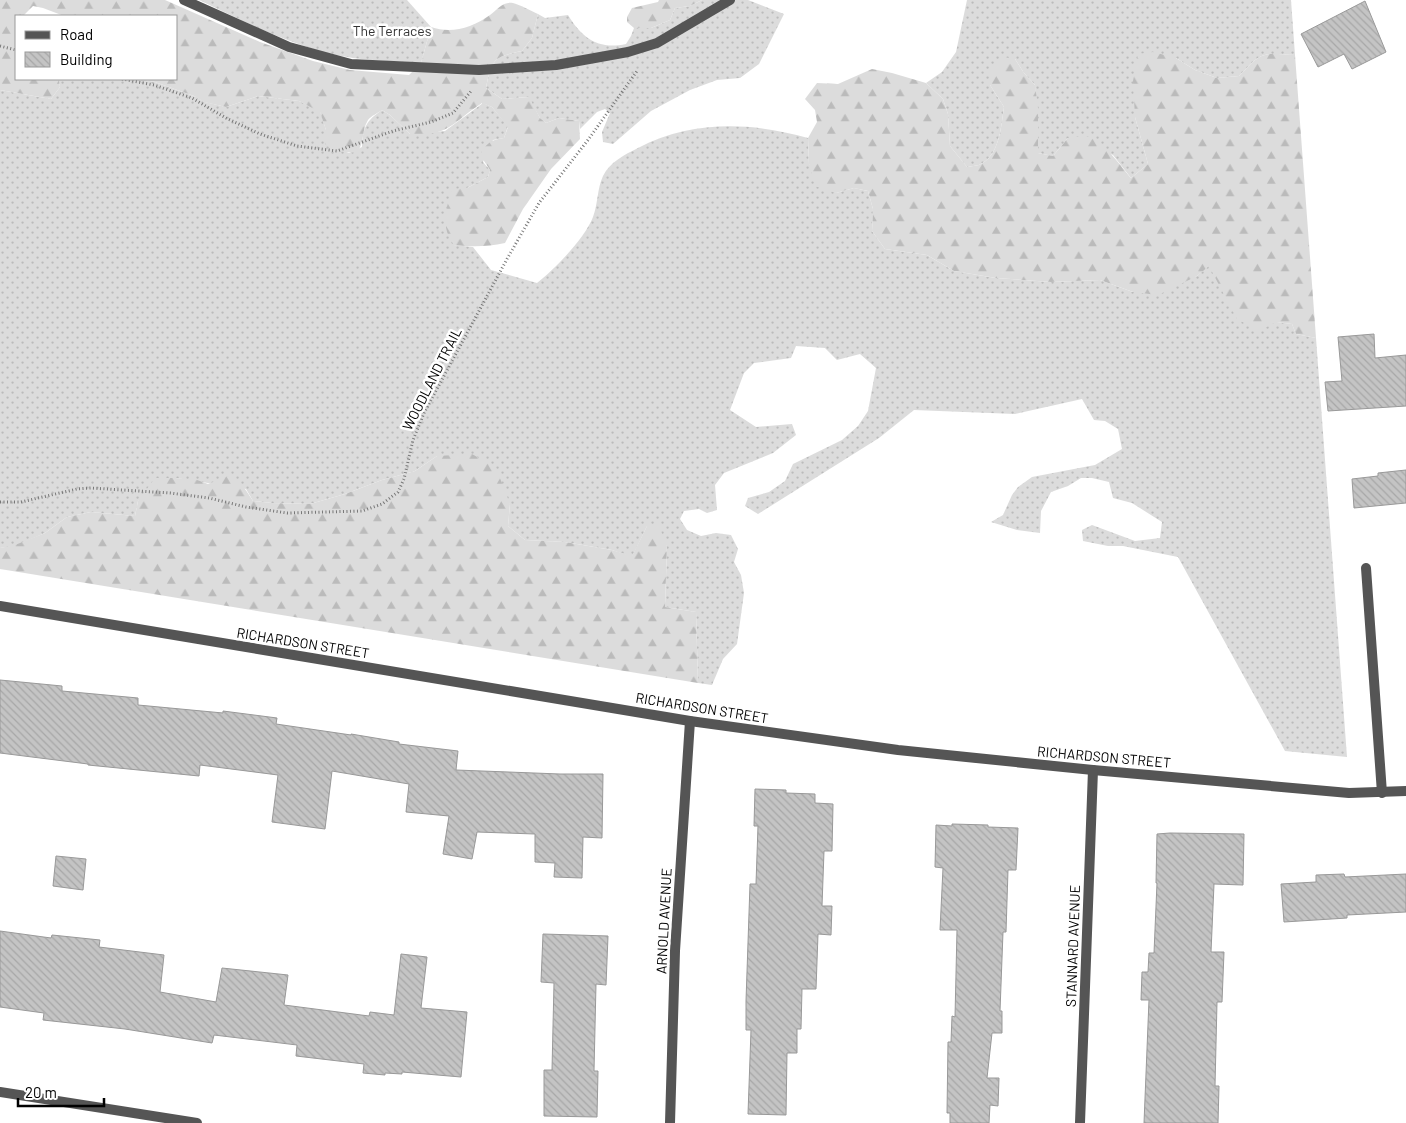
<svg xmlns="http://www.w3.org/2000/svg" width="1406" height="1123" font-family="Barlow,sans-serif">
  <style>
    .grass { fill: url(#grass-dots) }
    .forest { fill: url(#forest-firs) }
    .building { fill: url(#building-back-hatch); stroke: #999 }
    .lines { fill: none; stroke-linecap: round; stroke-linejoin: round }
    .path { stroke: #777; stroke-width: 3; stroke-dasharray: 1 2.5; stroke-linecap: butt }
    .service { stroke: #555; stroke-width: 10 }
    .minor { stroke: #555; stroke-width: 10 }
    .labels { text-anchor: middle; stroke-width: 5; stroke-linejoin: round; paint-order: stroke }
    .park-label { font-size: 14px; fill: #333; stroke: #fff }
    .street-label { font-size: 14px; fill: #000; stroke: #fff }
  </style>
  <defs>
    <pattern id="grass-dots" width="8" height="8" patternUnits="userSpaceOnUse" patternTransform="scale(1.25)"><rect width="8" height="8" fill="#dcdcdc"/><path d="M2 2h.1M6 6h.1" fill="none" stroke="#bbb" stroke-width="1.8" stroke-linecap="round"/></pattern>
    <pattern id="forest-firs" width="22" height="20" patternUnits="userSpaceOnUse" patternTransform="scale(1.25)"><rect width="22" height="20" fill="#dcdcdc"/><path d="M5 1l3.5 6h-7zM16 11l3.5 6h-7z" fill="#bbb"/></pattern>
    <pattern id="building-back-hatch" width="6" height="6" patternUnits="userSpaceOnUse" patternTransform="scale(1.25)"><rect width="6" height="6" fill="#c4c4c4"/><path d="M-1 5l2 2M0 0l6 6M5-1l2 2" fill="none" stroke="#a7a7a7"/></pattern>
  </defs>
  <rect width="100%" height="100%" fill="#fff"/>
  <g class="grass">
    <path d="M199,0h208l24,27 -10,36c-22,-2 -46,-2 -68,-5 -55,-8 -105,-35 -154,-58z"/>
    <path d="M702,0h46l36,14 -25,50 -19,14 -23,2 -27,10 -39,21 -38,33 -10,-2 -1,-10 8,-19 -5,-4 -8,3 -17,17 -1,-8 -20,-3 -13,5 -6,-5 -12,-21 -26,2 -16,-11c6,-29 7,-31 36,-37l10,-13 6,-24 7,4 23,-3c14,23 30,35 58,29l5,-8 3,-8h17l19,-8 5,-12 15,-2z"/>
    <path d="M967,0h324l4,55c-34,-2 -32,-4 -56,21l-22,2 -22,-8 -19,-12 -41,59 13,47 -17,14 -18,-23 -45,-17 -15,18 -15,-3 -3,-68 -11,-12 -9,-14 -25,26 14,22c-3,19 -4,49 -25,58 -3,1 -8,1 -12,2l-17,-21 -2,-32 -5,-15 -17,-16 16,-11 14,-20z"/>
    <path d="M59,79h81l15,3 39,14 11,6 21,5 32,-11 41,5 21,10 6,19v14l23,9 13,-6c1,-20 4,-26 20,-37l8,5 20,19 35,-3 38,-28 9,4 16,19 -4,12 -11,2 -10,22 7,8 -2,7 -21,11 -13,57 19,2 18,23 46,13c18,-14 48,-45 56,-66 5,-13 4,-28 10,-41 7,-14 21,-21 35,-28 54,-28 113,-26 170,-10l1,26 27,29 18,-5 14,3 5,18 -1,22 13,18 42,6 27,16 42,7 55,4 49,-2 33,12 64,-16 12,-11 14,23 54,34 15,2 4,10 20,4 31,419 -62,-6 -107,-194 -55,-11h-15l-25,-5 -1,-11 10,-5 43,16 25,-3 2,-16 -30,-19 -19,-5 -4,-16 -17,-4h-11l-13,8 -17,6 -10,19 -1,22 -23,-3 -26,-8 12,-7 9,-20 6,-8 14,-10 63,-12 27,-16 -4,-20 -13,-8 -11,-1 -12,-21 -67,15 -101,-4 -35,28 -121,76 -13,-8 3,-8 21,-6 16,-11 8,-17 49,-24 16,-14 10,-15 8,-43 -16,-14 -23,6 -12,-12 -29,-2 -5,12 -37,5 -10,10 -14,37 26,17 36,-3 4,11 -23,18 -49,20 -9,12 2,25 -10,3 -8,-4 -15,2 -4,8 7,11 14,6 15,-3 15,2 7,14 -4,13 7,13 3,18 -7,51 -14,15 -11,26 -14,-2 -2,-71 -31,-5 2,-61 -20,-20 -15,31 -20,-7 -47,-8 -40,-2 -17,-14 2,-22 -73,-48 -22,15 -33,9 -37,14 -35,10 -38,-1 -19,-2 -7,-12 -70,-11 -38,23 -3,15 -44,-4 -24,5 -22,16 -30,13 -15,2v-458l51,9 9,-12z"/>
  </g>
  <g class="forest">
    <path d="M0,0h165l95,42 53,19 37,9 59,5 12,-12 10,-36c20,7 41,1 59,-12 7,-5 13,-14 23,-12 8,2 18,8 25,11l-6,24 -10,13c-29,6 -30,8 -36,37l16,11 27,-2 11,21 6,5 13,-5 20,3 1,18 -29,30 -28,40 -18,34c-18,4 -33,4 -51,2 -14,-19 -8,-35 -2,-56l15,-1 21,-11 2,-7 -10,-15c6,-12 11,-15 24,-17l4,-11 -16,-20 -10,-4c-31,20 -31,33 -72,31l-20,-19 -8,-5c-4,3 -11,6 -14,10 -7,11 -3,23 -11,32 -10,2 -24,-2 -32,-8l1,-14 -6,-18 -21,-11 -41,-5 -32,11 -22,-5 -10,-6 -39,-14 -15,-3h36v-63h-112l-21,-8 -10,-2 -10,10h-7v63h43l1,8 -9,12 -51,-9z"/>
    <path d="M659,0h43l-12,6 -15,2 -5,12 -19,8h-17l-7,-6v-5l5,-9 26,-6z"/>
    <path d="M1153,52l23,6 19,12 22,8 22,-2c24,-25 22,-23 56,-21l21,283 -20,-4 -4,-10 -16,-2 -17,9 -22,-12 -28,-53 -12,10 -39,19 -25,-3 -33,-12 -49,2 -55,-4 -42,-7 -27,-16 -42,-6 -13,-18 1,-22 -5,-18 -14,-3 -18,5 -21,-7 -6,-22 -1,-26 9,-16 -2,-12 -10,-11 12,-16 21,1 34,-15 20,4 34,10 17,16 5,15 2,32 17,21c4,-1 9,-1 12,-2 21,-9 22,-39 25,-58l-14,-22 -1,-15 14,-13 12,2 9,14 11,12 3,23v45l15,3 15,-18c7,-1 18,-3 24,0 13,5 30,30 39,40l17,-14 -13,-47 -2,-36 5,-27z"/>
    <path d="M472,454l24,14 14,36 -2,22 17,14 40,2 47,8 20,6 15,-30 11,-2 9,22 -2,61 31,5 2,71 -698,-114v-21l15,-3 30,-12 22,-16 24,-5 44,4 3,-15 17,-23h21l21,2 11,4 20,-8c13,5 18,14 25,25l19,2 38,1 35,-10 37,-14 33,-9 22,-15z"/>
  </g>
  <g class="building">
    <path d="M1365,1l21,51 -34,17 -8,-15 -26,13 -17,-33z"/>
    <path d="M1374,334l1,24 31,-3v51l-78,5 -3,-29 17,-1 -4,-44z"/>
    <path d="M1406,470v33l-52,5 -2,-29 26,-3v-3z"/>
    <path d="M0,680l62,6v5l76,7v7l85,8v-2l54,7 -1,6 75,11v-1l48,8v2l59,7 -2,19 104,4h43l-1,64 -19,-1 -1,41 -28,-1 1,-14 -20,-1v-28l-58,-2 -5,27 -29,-5 6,-38 -43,-4 3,-28 -77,-13 -7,58 -53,-7 6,-47 -78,-10 -1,11 -111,-11v-1l-88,-11z"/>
    <path d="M755,789l31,1v3l29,1v9l18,1 -1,47h-8l-2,55h10l-1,29 -13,-1 -2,55h-14l-1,40h-4v24h-10l-1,62 -38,-1 3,-84h-5v-29l4,-117h6l2,-58h-4z"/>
    <path d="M952,824l36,1v2l30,1 -2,42h-8l-2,62h-3l-3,79h2v22h-10l-5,45h12l-1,28 -8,-1 -1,18h-39v-10h-3l1,-71h3l1,-26 3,1 2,-87h-17l3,-62 -8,-1 1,-42 16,1z"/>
    <path d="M1170,833l74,1 -1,51 -29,-1 -3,68h13l-2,50h-5l-2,84h4l-1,37h-74l5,-123h-8l1,-28h6l1,-19h5l3,-70h-1l1,-49z"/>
    <path d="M56,856l30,3 -3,31 -30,-4z"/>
    <path d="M1344,874l1,3 61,-3v38l-59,3v3l-63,4 -3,-38 35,-2v-7z"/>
    <path d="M0,931l51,7 1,-3 48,5 -1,7 65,8 -4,37 56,10 6,-34 66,7 -4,30 85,11 1,-4 24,3 7,-61 26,3 -6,51 46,4 -6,65 -59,-5v2l-17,-1v2l-22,-2 1,-9 -68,-8 1,-11 -83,-10 -2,8 -87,-14 -82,-9 1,-7 -44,-6z"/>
    <path d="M543,934l65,2 -2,49 -10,-1 -2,87h4l-1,46 -53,-1v-46h8l2,-87 -13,-1z"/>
  </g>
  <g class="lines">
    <g class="path">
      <path d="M0,46l16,4"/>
      <path d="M122,79l32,6 38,13 34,20 34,16 37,12 40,5 56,-20 38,-9 22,-9 19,-23"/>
      <path d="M0,502h21l56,-13 14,-1 79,5 39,5 37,9 41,6 75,-2 20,-7 16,-12 6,-13 9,-39 11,-27 83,-154 32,-56 49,-63 49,-69"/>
    </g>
    <g class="service">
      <path d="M184,0l105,47 62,17 128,6 77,-5 72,-13 29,-9 73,-43"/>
      <path d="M1366,568l16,225"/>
    </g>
    <g class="minor">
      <path d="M0,606l690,115 208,29 195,20 256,23 57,-2"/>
      <path d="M0,1092l197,31"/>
      <path d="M670,1123l5,-172 15,-230"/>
      <path d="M1080,1123l13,-353"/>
    </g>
  </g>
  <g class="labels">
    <g class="park-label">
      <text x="392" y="36">The Terraces</text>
    </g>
    <g class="street-label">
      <text transform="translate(432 379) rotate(-63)" y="5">WOODLAND TRAIL</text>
      <text transform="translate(303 643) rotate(9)" y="5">RICHARDSON STREET</text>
      <text transform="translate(702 708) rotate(9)" y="5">RICHARDSON STREET</text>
      <text transform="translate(1104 757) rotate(5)" y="5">RICHARDSON STREET</text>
      <text transform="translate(664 921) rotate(-87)" y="5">ARNOLD AVENUE</text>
      <text transform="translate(1073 946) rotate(-88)" y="5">STANNARD AVENUE</text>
    </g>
  </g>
  <rect x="15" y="15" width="162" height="65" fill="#ffffff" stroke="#999999"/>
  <rect x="25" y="31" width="25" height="8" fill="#555555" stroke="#999999"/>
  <text x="60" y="40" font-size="15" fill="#000000">Road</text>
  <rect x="25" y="52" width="25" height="15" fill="url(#building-back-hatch)" stroke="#999999"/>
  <text x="60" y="65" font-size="15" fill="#000000">Building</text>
  <path d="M18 1098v8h86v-8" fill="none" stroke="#000000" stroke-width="2.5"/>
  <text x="25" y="1098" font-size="15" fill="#000000" stroke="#ffffff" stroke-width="4" paint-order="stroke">20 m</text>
</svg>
